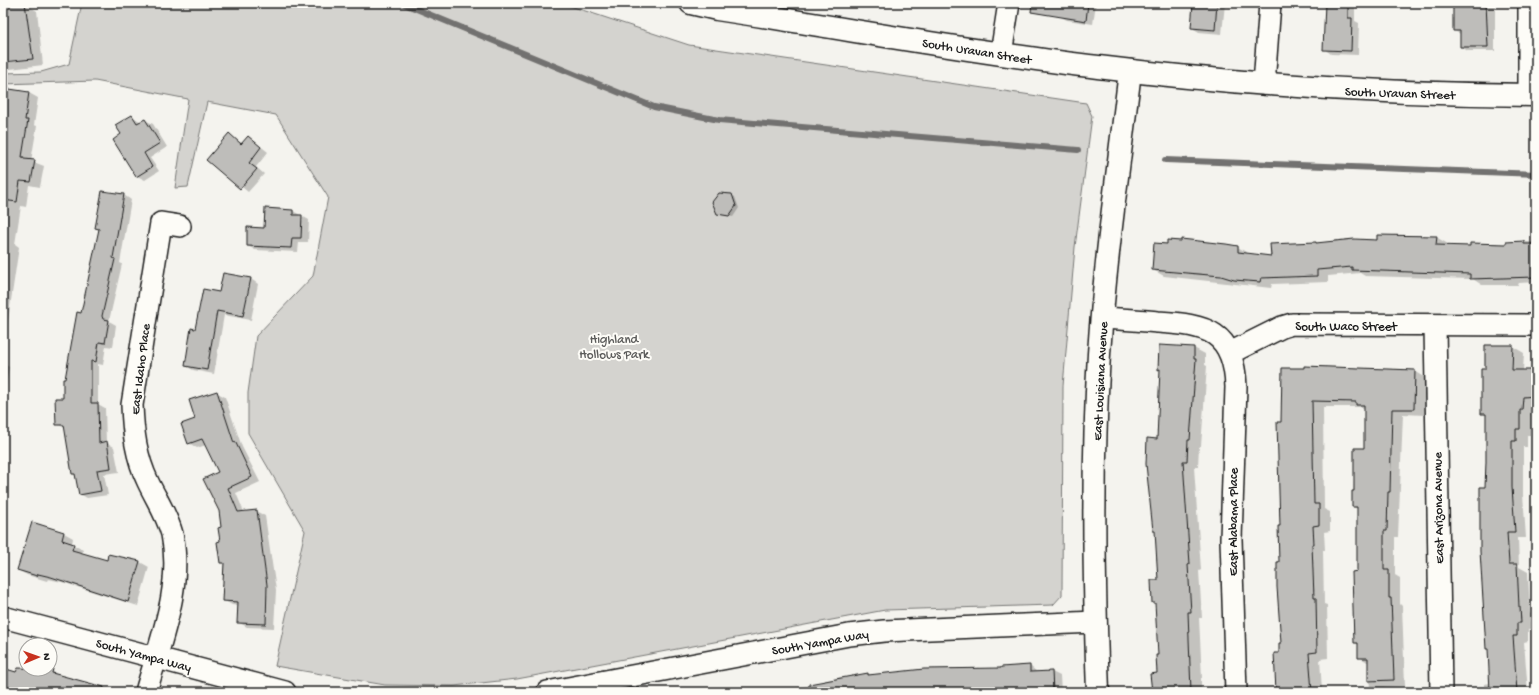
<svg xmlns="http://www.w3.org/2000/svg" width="1539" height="695" font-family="'Gochi Hand',sans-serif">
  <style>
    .green { fill: #d4d3cf; stroke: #787876 }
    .shadow { fill: #0003 }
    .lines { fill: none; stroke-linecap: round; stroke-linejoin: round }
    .stream { stroke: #72716f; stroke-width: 6 }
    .building { fill: #bebdba; stroke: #1c1c1c }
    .street-casing { stroke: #1c1c1c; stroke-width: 24 }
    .secondary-casing { stroke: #1c1c1c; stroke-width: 25 }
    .street { stroke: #fdfcf7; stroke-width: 21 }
    .secondary { stroke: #fdfcf7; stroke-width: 22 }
    .labels { text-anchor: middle; stroke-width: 4; stroke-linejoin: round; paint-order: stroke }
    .street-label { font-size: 13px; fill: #1c1c1c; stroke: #fdfcf7 }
    .park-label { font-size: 13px; fill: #5c5c5b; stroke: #fdfcf7 }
  </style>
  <rect width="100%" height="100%" fill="#f4f3ee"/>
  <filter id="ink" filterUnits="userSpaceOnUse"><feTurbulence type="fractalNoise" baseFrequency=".025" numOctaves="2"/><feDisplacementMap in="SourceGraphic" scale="8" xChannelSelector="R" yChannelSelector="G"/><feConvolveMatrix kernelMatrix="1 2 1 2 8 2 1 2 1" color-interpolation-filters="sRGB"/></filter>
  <g filter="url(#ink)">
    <path class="green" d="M82,3h479l128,42 397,58 6,13 -17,131 -12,139 -1,209 -9,10 -168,5 -368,69 -63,7 -69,-1 -110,-19 30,-135 -57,-98v-40l8,-57 57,-60 15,-79 -52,-82 -69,-13 -19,85 -13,1 13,-89 -93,-18 -92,3v-11l38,-1 28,-8z"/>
    <g class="shadow">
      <path d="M951,3h11v2z"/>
      <path d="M1061,3h35l-3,21 -26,-4 -8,-4z"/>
      <path d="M1194,3h31l-3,31 -23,-2 -7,-4z"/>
      <path d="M1326,3h29v18l4,2 -1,32 -27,-1 -7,-5z"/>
      <path d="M1454,3h41v48h-27l-7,-4v-13l-7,-3z"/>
      <path d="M25,4l12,7 6,54 -33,4 -7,-4v-58z"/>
      <path d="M29,93l9,5 -4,27 3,1 -6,35 13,5 -4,21 -11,-2 -3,22 -5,-1 -6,38 4,3 -16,107v-255z"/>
      <path d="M132,116l9,6 4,-2 8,4 14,23 -17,11 9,13 -14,9 -8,-4 -15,-41z"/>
      <path d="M229,134l14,10 6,-7 19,15 -12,15 8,7 -16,18 -40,-33z"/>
      <path d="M124,195l7,5 -11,63 2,1 -13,57 7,4 -3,22 -7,-1 -3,19 -5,-1v40l7,4 1,34 8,5 5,25 -15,2 4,21 -21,3 -7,-4 -3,-18 -4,-2 -8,-46 -8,-4 7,-25 2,-19 16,-66 18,-84 -4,-2z"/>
      <path d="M731,195l4,2 4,11 -6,9 -16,-3z"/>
      <path d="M293,211l16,9 -1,22h-9l-1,10 -43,-2 -7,-4 17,-17z"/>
      <path d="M1436,237l12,7 -1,3h24l36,-2v-3h29v40l-17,1 -1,2h-36l-9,-6 -108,-3 -5,-3 -32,3v6l-56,2 -1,4 -107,-12 -11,-6 85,-23 11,7 24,3 42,-14 3,1z"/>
      <path d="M224,274l27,5 7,5 -7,36 -27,-5 -10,59 -21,-4 -7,-4 10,-36 24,-37z"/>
      <path d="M1512,346l12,7 -1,18h13v37h-2l-1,8h-2v19h-4v12h-4v47l3,44h-8l1,29 9,5 2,41 1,1 1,15h-4v12l-4,1 4,50h-44v-8l7,-1 -2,-33 -2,-2v-232l-5,-3 4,-43z"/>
      <path d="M1194,348l11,6v11l2,1 -6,80h-2l-1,21h-4l7,103 -2,1 3,47h-3l3,60h-1v14h-49l6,-18 1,-18 -3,-52 -3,-2 6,-21 -3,-49 -2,-1 7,-161 -2,-1z"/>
      <path d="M3,363l6,4 -3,20h-3z"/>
      <path d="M1283,369l132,2 11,7 -1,37 -22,-1 -5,123h-3v38l5,3v26l2,2 3,80 -21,1 3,5h-17l-1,-29 -10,-6v-12l-4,-2 3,-72v-62l-5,-2 2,-58h9l1,-40 -4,-2h-38l1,102 6,3v19l-6,1 1,18h-2l1,54 3,1 1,53 -8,1 2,32 2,1h-43l-4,-2 5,-46 -2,-81z"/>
      <path d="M216,392l9,5 17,50 18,35 -24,11 8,19 12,-1 9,5 11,74 -2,38 -27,-1 -9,-5 1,-16 -7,-1 -9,-5 2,-35 -4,-2 1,-35 -3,-56 -13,-27 -9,3 -8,-5 8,-23z"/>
      <path d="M64,533l9,5 -1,6 11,6 -1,4 25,7 2,-6 31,7 9,5 -11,39 -76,-24 -14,-3 -1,2 -20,-6 -9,-5z"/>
      <path d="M25,664l1,5 26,2 9,6 49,15h-107v-23l14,4 7,-2z"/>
      <path d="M1030,666l8,7 14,-1 8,4 1,16h-287l50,-9 -1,-2 18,-4 2,2 25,-5 3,2 131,-7z"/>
    </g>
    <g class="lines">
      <g class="stream">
        <path d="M402,3l252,104 65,13 359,30"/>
        <path d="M1165,160l371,14"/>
      </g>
    </g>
    <g class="building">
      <path d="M25,3l8,56 -30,3v-56z"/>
      <path d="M1032,3h56l-2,18 -55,-9z"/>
      <path d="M1193,3h24l-2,27 -24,-2z"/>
      <path d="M1325,3h23v15h4l-1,33 -28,-1z"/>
      <path d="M1453,3h33l2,44h-28v-16h-7z"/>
      <path d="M3,88l26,4 -4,28h3l-6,37h2v2l11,1 -4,22 -11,-1 -3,21 -14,-2z"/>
      <path d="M132,115l5,8 8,-4 15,24 -16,10 8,14 -16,10 -23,-37 8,-6 -6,-9z"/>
      <path d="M229,133l12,11 7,-8 13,11 -12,16 8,6 -17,20 -34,-29z"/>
      <path d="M102,191l22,3 -11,64 2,1 -13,57 1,3 6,1 -4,23 -6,-1 -3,20 -5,-1v42h7l1,40 8,-2 4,27 -14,2 4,21 -22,4 -4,-21h-3l-8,-49h-8l-1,-27h8v-19h2l12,-67 4,1 18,-84 -4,-1z"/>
      <path d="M719,193l13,1 4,12 -7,10 -12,-2 -5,-12z"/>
      <path d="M265,208l28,2v5h9l-1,23h-9l-1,10 -44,-2v-19l17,1z"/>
      <path d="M1377,235l60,1 -1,9 34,1v-3l36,1v-2l18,-1v3h12v33l-66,2v-5l-118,-4v-3l-35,3v6l-56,2 -1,4 -26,-2 -13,-4 -69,-6 2,-27 13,1v-4l14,1v-2l45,5 12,2v6l33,4 -1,-12 46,-2v1l38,-4 23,1z"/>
      <path d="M223,273l28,5 -8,38 -26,-5 -10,59 -22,-4 6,-38 4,1 8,-40 16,3z"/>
      <path d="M1159,345l35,2v12h2l-6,81h-2l-1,21h-4l7,103 -2,1 3,47h-3l3,80h-39l-2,-18 7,-1 -1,-18h2l-3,-52h-3l-1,-23h7l-3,-49h-2l-7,-67 1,-26 10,1 3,-70 -2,1z"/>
      <path d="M1485,345h28l-1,25h24v26l-13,1 -1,13h-2v19h-4v12h-4v46l3,45h-8l2,32h8l2,43h1l1,16h-4v13h-4l4,56h-27l-2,-43h-2l-6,-98v-64h5l1,-25v-48h-5v-45h4z"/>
      <path d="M1304,366l111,4 -1,39h-22l-2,83h-2l-1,39h-3v39h5v28h2l3,82 -26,1v-23h-10v-15h-4l-2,-71 5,-1v-64h-5v-16h2v-43h10v-43h-8v-3l-44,-1 2,103h5v21l-6,1 1,18h-2l2,54h2l1,54 -8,1 3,39 -36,-1 -2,-38h5v-10h2l-4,-56v-25h2l-1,-36h2l-3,-104h4l1,-54h22z"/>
      <path d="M217,391l17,52 1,-2 17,36 -24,11 10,24 19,-2 10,75 -1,39 -29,-1 1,-21 -16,-1 2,-38h-4l-3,-21 3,-1 -2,-13 3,-1 -2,-16 -16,-32 15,-7 -16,-33 -14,5 -7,-20 14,-5 -6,-19z"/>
      <path d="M32,522l32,10 -2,8 12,4 -2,6 35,10 1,-6 32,7 -12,41 -77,-25 -13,-3 -1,2 -20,-6z"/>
      <path d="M1030,665v7l22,-1 1,21h-244v-8l59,-11v2l56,-6 77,-1v-1z"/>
      <path d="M3,668l13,4 2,-4 35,1 -1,4 52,14 -1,5h-100z"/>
    </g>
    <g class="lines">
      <defs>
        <g id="street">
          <path d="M1001,54l8,-51"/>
          <path d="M1264,84l6,-81"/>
          <path d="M1529,95v-92"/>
          <path d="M1102,318c19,1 37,2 56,4 49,3 76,9 78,65l-5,152 5,153"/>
          <path d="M1435,325l6,367"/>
          <path d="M1230,353l52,-26 10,-3 244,1"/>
          <path d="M3,617l282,75"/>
          <path d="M146,692c14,-51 37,-105 26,-158 -5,-19 -16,-35 -24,-52 -12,-25 -15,-50 -16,-77l29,-182 19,3"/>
          <path d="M547,692l302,-57 35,-4 212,-9"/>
        </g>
        <g id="secondary">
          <path d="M691,3l26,6c127,19 253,43 381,58 145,18 291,27 438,28"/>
          <path d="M1098,692c-4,-113 -6,-225 1,-338 6,-94 20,-189 31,-283"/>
        </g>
      </defs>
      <use href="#street" class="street-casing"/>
      <use href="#secondary" class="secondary-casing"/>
      <use href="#street" class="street"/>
      <use href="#secondary" class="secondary"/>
    </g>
  </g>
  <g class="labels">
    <g class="street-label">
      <text transform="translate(977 50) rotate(9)" y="5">South Uravan Street</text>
      <text transform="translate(1400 92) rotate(2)" y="5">South Uravan Street</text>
      <text x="1346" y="330">South Waco Street</text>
      <text transform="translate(139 369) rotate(-83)" y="5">East Idaho Place</text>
      <text transform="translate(1099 381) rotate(-87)" y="5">East Louisiana Avenue</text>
      <text transform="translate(1437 508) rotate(-91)" y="5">East Arizona Avenue</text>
      <text transform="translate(1232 522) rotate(-90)" y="5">East Alabama Place</text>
      <text transform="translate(820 641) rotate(-10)" y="5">South Yampa Way</text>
      <text transform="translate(144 654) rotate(15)" y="5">South Yampa Way</text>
    </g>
    <g class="park-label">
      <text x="614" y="343">Highland<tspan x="614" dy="15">Hollows Park</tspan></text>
    </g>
  </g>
  <rect width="1539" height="695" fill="none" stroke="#fdfcf7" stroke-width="16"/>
  <rect x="8" y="8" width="1523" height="679" fill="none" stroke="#1c1c1c" stroke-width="1.5" filter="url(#ink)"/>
  <g transform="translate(38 657) rotate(88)"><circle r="19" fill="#fdfcf7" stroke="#a3a29f"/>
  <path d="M0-3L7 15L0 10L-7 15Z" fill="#c8321e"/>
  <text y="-6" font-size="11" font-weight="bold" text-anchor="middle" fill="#1c1c1c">N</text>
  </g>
</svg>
